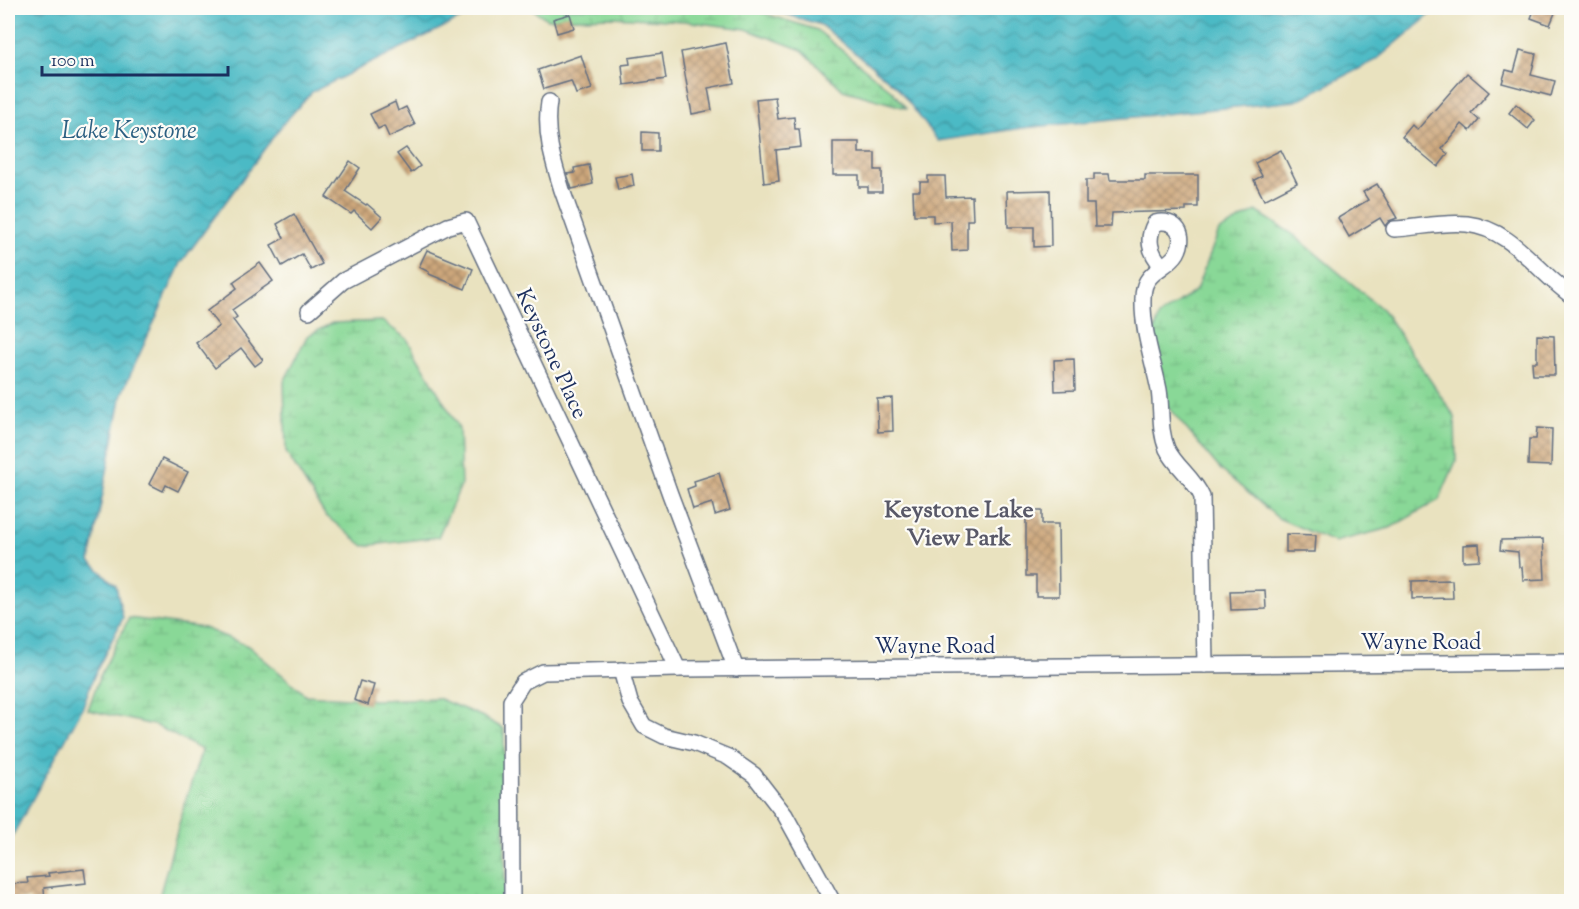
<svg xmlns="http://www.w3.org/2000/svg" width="1579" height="909" font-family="'Sorts Mill Goudy',serif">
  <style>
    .wetland { fill: url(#wetland-marsh); stroke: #52847a; stroke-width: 1.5 }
    .water { fill: url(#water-waves); stroke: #347492; stroke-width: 1.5 }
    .building { fill: url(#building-cross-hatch) }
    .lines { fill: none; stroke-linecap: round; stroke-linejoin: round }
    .minor-casing { stroke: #636e80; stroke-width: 18 }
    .minor { stroke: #fff; stroke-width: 15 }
    .labels { text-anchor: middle; stroke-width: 4.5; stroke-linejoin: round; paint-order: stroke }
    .street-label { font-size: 22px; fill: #1b2f5e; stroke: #fdfcf7 }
    .water-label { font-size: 24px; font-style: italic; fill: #2c6082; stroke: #fdfcf7 }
    .neighbourhood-label { font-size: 24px; font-weight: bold; fill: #595968; stroke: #fdfcf7 }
  </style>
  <defs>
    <pattern id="wetland-marsh" width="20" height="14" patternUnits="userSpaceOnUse" patternTransform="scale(1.5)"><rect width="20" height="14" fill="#89d897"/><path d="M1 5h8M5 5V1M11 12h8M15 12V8" fill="none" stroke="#76ba85"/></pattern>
    <pattern id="water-waves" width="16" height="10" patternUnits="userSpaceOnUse" patternTransform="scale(1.5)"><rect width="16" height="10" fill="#4cbac5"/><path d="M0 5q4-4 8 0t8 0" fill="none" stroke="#3e98a3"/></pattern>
    <pattern id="building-cross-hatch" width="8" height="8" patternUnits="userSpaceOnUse" patternTransform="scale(1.5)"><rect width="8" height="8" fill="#cda77b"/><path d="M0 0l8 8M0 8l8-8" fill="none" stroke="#a68868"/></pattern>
  </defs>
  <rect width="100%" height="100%" fill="#fdfcf7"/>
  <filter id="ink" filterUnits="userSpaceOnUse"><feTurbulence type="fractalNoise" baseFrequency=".0167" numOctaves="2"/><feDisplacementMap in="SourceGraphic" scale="12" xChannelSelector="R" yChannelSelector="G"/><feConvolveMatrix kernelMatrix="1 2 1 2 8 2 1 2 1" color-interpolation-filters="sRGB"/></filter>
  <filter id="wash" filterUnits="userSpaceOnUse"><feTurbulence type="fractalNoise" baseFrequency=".008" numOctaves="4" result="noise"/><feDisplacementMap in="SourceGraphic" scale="24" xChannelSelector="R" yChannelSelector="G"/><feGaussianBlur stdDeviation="1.35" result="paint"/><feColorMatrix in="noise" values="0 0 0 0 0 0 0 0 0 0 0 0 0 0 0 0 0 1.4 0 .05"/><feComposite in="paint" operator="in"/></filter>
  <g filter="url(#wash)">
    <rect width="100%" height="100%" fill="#e9e2bf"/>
    <g class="wetland">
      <path d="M531,8h217l69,22 75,61 14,17 -63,-18 -41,-40 -56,-21 -62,-8 -72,-4 -65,2z"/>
      <path d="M1256,211l38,24 89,75 72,107 1,44 -17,39 -49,28 -56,14 -56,-24 -58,-49 -58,-69 -14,-45 11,-39 37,-26 23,-59z"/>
      <path d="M382,321l25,18 52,89 2,57 -23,52 -74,9 -39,-31 -39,-63 -2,-70 23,-46 25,-13z"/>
      <path d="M129,618l75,10 44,18 58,49 69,5 62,-2 44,18 23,13 1,172h-347l27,-99 17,-52 -45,-24 -69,-16 11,-32z"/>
    </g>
    <g class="water">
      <path d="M8,8h481l-11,2 -166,82 -30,33 -101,138 -59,130 -32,168 26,25 7,32 -29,58 -12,33 -74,135z"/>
      <path d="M765,8h673l-62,52 -80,41 -273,27 -85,13 -41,-54 -76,-62z"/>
    </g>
    <g id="blocks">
      <g class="building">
        <path d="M1535,8h22l-7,17 -19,-7z"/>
        <path d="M570,14l4,14 -17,5 -4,-14z"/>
        <path d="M726,43l8,40 -26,5 4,22 -20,4 -11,-62z"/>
        <path d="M1520,50l16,4 -5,21 24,6 -4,15 -49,-13 4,-13 8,2z"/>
        <path d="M662,53l4,26 -42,6 -2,-20 8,-1 -1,-6z"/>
        <path d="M581,55l11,34 -16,5 -5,-13 -27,8 -6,-19z"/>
        <path d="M1467,73l22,19 -18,21 8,7 -9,11 -8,-7 -20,25 6,5 -10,13 -36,-30 10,-12 5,5z"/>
        <path d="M775,97l3,22 16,-2 1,12h4l2,18 -25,3 3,31 -15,2 -8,-84z"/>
        <path d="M395,102l3,9 8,-4 9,18 -26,12 -5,-11 -6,3 -8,-15z"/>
        <path d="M1516,104l19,16 -7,9 -19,-16z"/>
        <path d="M642,132l16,1v18h-16z"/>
        <path d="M833,142h26v11h16v17h7v22h-14v-5h-9v-12h-26z"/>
        <path d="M406,148l14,18 -9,7 -14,-19z"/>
        <path d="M1281,150l16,33 -33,17 -10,-20 8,-4 -7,-13z"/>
        <path d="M350,161l10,7 -15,23 21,14 1,-1 15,13 -10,11 -18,-17 -3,3 -25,-17z"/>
        <path d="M589,165l4,19 -21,5 -5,-15 8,-1 -1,-5z"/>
        <path d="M632,174l2,12 -16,4 -3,-13z"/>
        <path d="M1094,174h15l1,6h35v-5h53v32h-12v4l-74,2 -1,14h-16l-1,-23h-8v-24h8z"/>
        <path d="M928,176h17l1,21 26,-1 1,24h-6v30l-15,1 -1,-30 -18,1v-7h-19l-1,-24h7v-9h8z"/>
        <path d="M1377,184l20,34 -8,3 -4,5 -5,-8 -31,19 -11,-19 30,-18 -5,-8z"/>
        <path d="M1050,190l1,56 -17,1v-20h-26l-1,-36z"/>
        <path d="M294,214l28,50 -11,6 -9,-16 -20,12 -11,-21 13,-7 -7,-14z"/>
        <path d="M427,250l46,19 -8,20 -36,-15v-2l-10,-5z"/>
        <path d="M260,263l13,18 -41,29 5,7 -4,3 30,40 -8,6 -14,-18 -26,20 -19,-25 23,-17 -12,-15 30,-23 -4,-6z"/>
        <path d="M1537,335l17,1 1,39h-22l-1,-13h5z"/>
        <path d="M1074,359l1,31 -20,1 -1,-31z"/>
        <path d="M892,398l1,33 -15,1 -1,-33z"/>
        <path d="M1537,428l15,1 -1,37 -23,-1 1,-26h7z"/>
        <path d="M162,459l26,13 -10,19 -12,-6 -3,6 -14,-7z"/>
        <path d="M719,473l11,37 -15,5 -3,-12 -19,6 -6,-20 8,-3 -1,-5z"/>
        <path d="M1026,511h16v13h16l1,72h-23v-20h-10z"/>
        <path d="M1286,534l30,1 -1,17h-29z"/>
        <path d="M1543,539l2,40 -22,1 -1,-13h-3l-1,-15 -18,-2 1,-10z"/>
        <path d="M1479,544l1,16 -17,1v-16z"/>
        <path d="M1452,580l1,18 -41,1v-18z"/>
        <path d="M1265,590l1,19 -35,1 -1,-19z"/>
        <path d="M360,681l14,4 -6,20 -14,-5z"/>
        <path d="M84,869l2,14 -42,5 1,14h-15v-3l-21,1 -1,-16 20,-1 -1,-5 22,-2 -1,-3z"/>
      </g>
    </g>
  </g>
  <g filter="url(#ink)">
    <use href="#blocks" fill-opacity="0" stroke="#636e80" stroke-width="1.5"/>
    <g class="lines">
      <defs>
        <g id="minor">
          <path d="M549,102c-5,30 4,59 13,88l108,304 66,175"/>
          <path d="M1394,229c24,-1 50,-8 73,-5 45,5 70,48 105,72"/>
          <path d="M1162,266c-12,-13 -16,-27 -7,-43 21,-5 32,12 22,30 -7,12 -23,16 -30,28 -3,5 -4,13 -4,18 -1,31 10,61 16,91 3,19 0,40 8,59 9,18 27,29 35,48l3,168"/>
          <path d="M309,311l34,-30 105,-55 18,-5 212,448"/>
          <path d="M621,670l9,32 14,24 20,10 30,7 34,14 26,18 31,40 48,87"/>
          <path d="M512,902l-1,-201 12,-19 20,-10 135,-3 894,-7"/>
        </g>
      </defs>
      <use href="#minor" class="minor-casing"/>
      <use href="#minor" class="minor"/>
    </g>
  </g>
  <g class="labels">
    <g class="street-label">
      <text transform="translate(553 353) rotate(65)" y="8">Keystone Place</text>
      <text x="1421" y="649">Wayne Road</text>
      <text x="935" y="653">Wayne Road</text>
    </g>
    <g class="water-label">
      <text x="129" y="138">Lake Keystone</text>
    </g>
    <g class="neighbourhood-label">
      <text x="959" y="517">Keystone Lake<tspan x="959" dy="28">View Park</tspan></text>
    </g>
  </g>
  <rect width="1579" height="909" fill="none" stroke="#fdfcf7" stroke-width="30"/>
  <path d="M42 66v9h186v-9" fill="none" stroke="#1b2f5e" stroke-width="3"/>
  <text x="51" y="66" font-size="18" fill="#1b2f5e" stroke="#fdfcf7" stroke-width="4.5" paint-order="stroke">100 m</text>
</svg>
